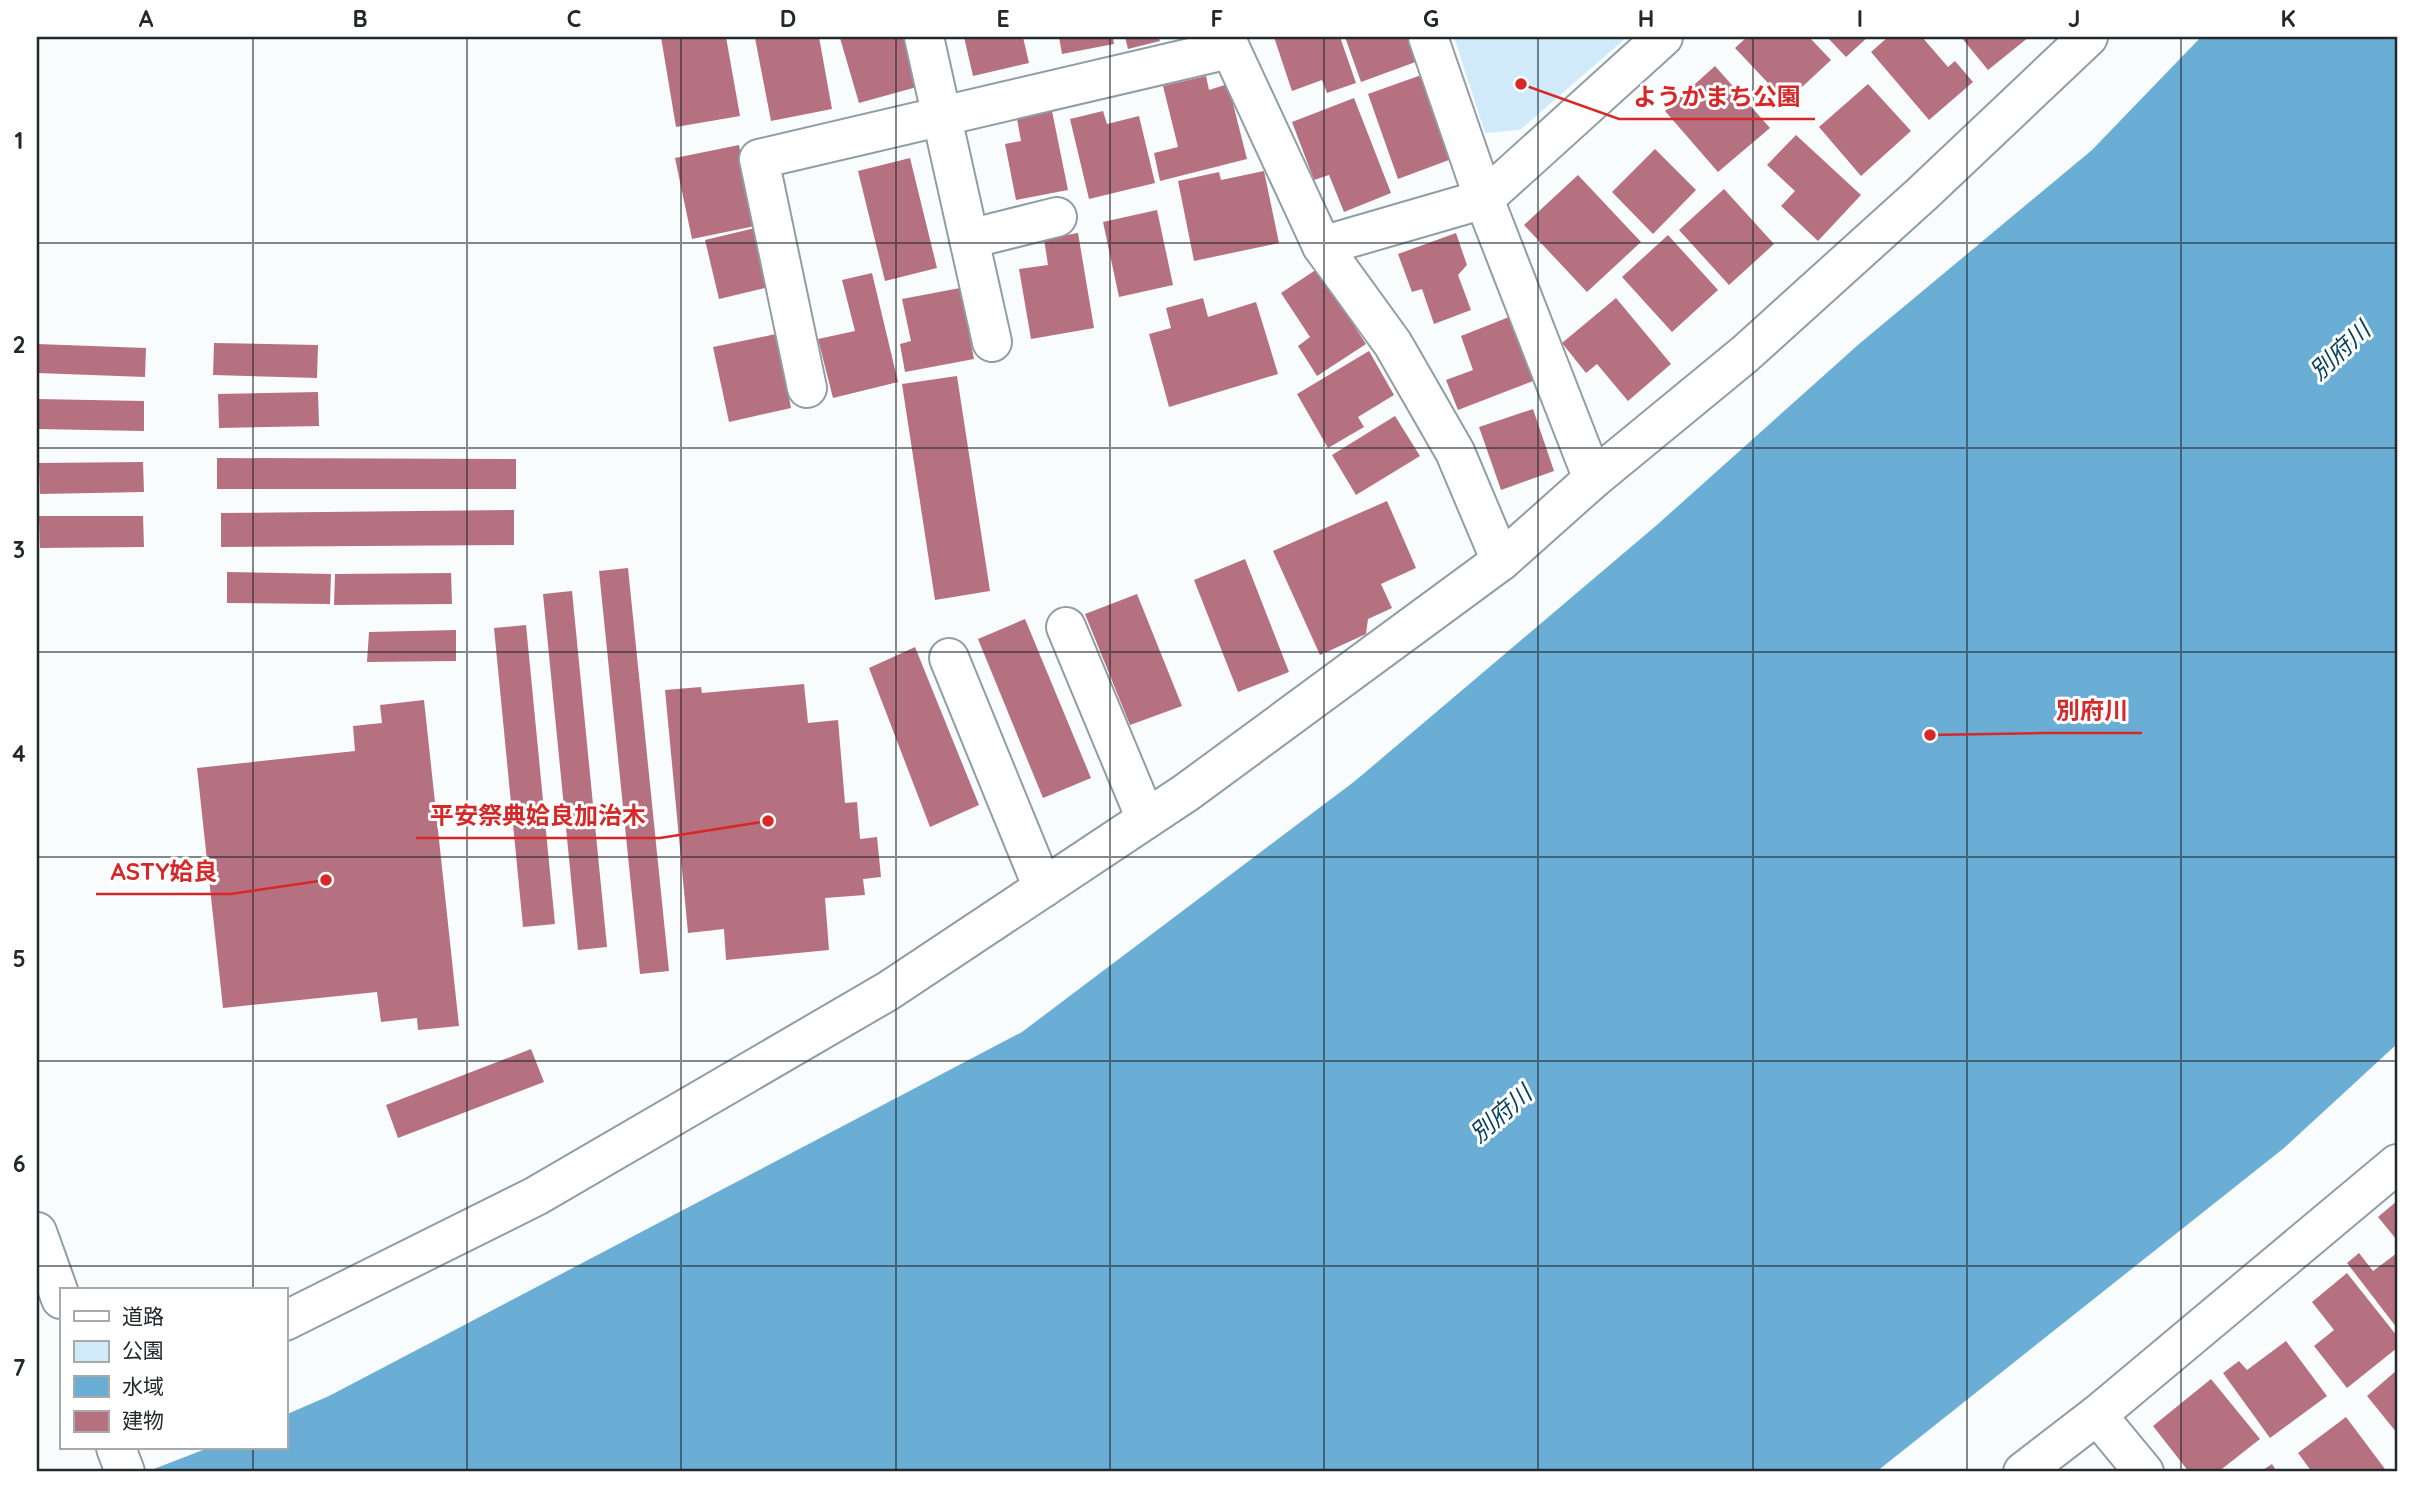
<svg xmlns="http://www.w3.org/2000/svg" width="2434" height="1509" font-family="Quicksand,'Noto Sans JP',sans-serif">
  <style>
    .green { fill: #d1eafa }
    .water { fill: #6aaed6 }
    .building { fill: #b67181 }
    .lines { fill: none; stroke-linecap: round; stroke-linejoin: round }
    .street-casing { stroke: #909da5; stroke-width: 42 }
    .secondary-casing { stroke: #909da5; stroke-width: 42 }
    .street { stroke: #fff; stroke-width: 38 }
    .secondary { stroke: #fff; stroke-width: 38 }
    .grid { fill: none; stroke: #23282b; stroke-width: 2; stroke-opacity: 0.55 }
    .labels { text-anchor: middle; stroke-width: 6; stroke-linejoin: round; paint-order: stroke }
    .water-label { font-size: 24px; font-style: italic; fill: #08425d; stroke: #fff }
    .leader { fill: none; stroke: #d62828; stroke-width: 2.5 }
    .callout-dot { fill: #d62828; stroke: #fff; stroke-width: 2.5 }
    .callout-label { font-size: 24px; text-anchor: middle; font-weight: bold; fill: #d62828; stroke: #fff; stroke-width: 6; stroke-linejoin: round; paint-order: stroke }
    .neatline { fill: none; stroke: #23282b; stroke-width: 2.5 }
    .grid-label { font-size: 23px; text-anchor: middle; font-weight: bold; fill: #23282b }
  </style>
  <rect width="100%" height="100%" fill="#f9fcfd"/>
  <path class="green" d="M1454,37h173l-107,93 -35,3z"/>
  <path class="water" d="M2201,37h196v1007l-113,104 -408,324h-1730l62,-24h77v-33l44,-19 693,-364 333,-251 303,-257 201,-180 233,-194z"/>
  <g class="building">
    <path d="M661,37h65l14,79 -64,11z"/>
    <path d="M764,37h55l13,72 -61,12 -16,-83z"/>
    <path d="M910,37l14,48 -65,18 -19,-65z"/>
    <path d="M964,37h59l6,26 -56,13z"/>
    <path d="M1059,37h54l1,7 -52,10z"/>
    <path d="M1125,37h34l1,4 -32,8z"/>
    <path d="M1274,37h66l16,46 -29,10 -5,-13 -30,11z"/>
    <path d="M1345,37h68l8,23 -60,22z"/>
    <path d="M1747,37h62l22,23 -45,42 -51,-54z"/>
    <path d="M1827,37h41l-22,20z"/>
    <path d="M1888,37h34l26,30 7,-6 18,21 -44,38 -58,-68z"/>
    <path d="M1961,37h68l-41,33z"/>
    <path d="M1715,66l55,62 -52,44 -53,-61z"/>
    <path d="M1427,73l30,84 -59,22 -30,-85z"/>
    <path d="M1206,76l3,14 19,-6 19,75 -87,22 -6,-28 24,-6 -15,-61z"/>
    <path d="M1868,84l43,47 -50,45 -42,-49z"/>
    <path d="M1354,98l37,95 -47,19 -15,-37 -15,5 -22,-58z"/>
    <path d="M1052,111l16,79 -52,10 -11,-56 16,-3 -4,-22z"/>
    <path d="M1103,111l4,13 32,-8 16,67 -66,16 -19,-80z"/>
    <path d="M1796,135l65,60 -43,46 -37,-35 14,-15 -28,-26z"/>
    <path d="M739,145l16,81 -63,13 -17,-81z"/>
    <path d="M1655,149l41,41 -43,44 -41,-42z"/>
    <path d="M910,158l27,110 -52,13 -27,-110z"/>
    <path d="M1264,171l15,72 -85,18 -16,-80 41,-9 2,8z"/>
    <path d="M1578,175l63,67 -54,50 -63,-67z"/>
    <path d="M1724,189l50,55 -45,41 -50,-55z"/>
    <path d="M1157,210l16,75 -54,12 -16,-75z"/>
    <path d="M755,228l14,59 -50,12 -14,-59z"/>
    <path d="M1078,233l16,95 -63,11 -12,-70 29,-4 -4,-26z"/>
    <path d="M1456,233l11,32 -9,10 13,35 -37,14 -12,-35 -10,3 -14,-38z"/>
    <path d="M1668,235l50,55 -46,42 -50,-55z"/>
    <path d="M1317,269l49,75 -49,32 -19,-30 12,-9 -29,-44z"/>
    <path d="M872,273l26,109 -65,16 -15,-59 37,-8 -13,-51z"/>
    <path d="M960,288l14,71 -69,13 -5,-28 11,-3 -9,-42z"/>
    <path d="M1203,298l5,19 48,-15 22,72 -109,33 -20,-73 22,-6 -5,-20z"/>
    <path d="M1616,298l55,66 -43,37 -31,-37 -11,9 -24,-30z"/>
    <path d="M1509,317l24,64 -75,29 -12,-30 27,-10 -12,-34z"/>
    <path d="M776,334l15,74 -62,14 -16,-75z"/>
    <path d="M214,343l104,2 -1,33 -104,-3z"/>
    <path d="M37,344l109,4 -1,29 -108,-4z"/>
    <path d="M1369,351l25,44 -36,22 6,10 -36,21 -31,-54z"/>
    <path d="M957,376l33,215 -55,9 -33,-216z"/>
    <path d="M318,392l1,34 -100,2 -1,-34z"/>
    <path d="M37,399l107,2v30l-107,-2z"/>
    <path d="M1533,409l21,62 -53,19 -22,-63z"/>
    <path d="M1395,416l25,40 -64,39 -24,-40z"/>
    <path d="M217,458l299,1v30h-299z"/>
    <path d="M143,462l1,30 -104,2 -1,-31z"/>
    <path d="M1387,501l29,67 -35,16 11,24 -24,11 -2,15 -46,21 -47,-104z"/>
    <path d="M514,510v35l-293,2v-34z"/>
    <path d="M39,516h104l1,31 -104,1z"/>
    <path d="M1245,559l44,113 -51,20 -44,-112z"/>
    <path d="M628,568l41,403 -29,3 -41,-403z"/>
    <path d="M227,572l104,2 -1,30 -103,-1z"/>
    <path d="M451,573l1,31 -118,1 1,-31z"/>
    <path d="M572,591l35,356 -29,3 -35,-356z"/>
    <path d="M1137,594l45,112 -52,19 -45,-111z"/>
    <path d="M1025,619l66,159 -48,20 -65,-159z"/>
    <path d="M526,625l29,299 -32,3 -29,-299z"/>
    <path d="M456,630v31l-89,1 2,-30z"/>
    <path d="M915,647l64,158 -49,22 -61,-159z"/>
    <path d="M804,684l4,39 30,-3 7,83 12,-1 3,37 17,-2 4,40 -18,2 2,16 -40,3 4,52 -103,10 -2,-31 -36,4 -23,-243 36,-3 1,6z"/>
    <path d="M424,700l35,326 -41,4 -1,-12 -36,4 -4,-30 -154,16 -26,-240 158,-17 -2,-25 29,-3 -2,-18z"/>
    <path d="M531,1049l13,33 -146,56 -12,-33z"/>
    <path d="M2397,1201v39l-19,-23z"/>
    <path d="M2359,1253l14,18 24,-18v75l-50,-65z"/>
    <path d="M2347,1273l50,63v12l-50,40 -33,-42 20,-16 -22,-28z"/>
    <path d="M2286,1341l41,55 -57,42 -47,-65 16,-12 8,9z"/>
    <path d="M2397,1370v63l-30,-37z"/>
    <path d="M2211,1379l49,60 -42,33h-29l-36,-46z"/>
    <path d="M2346,1417l39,52 -4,3h-69l-14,-19z"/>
    <path d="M2272,1464l5,8h-17z"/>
  </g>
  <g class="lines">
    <defs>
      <g id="street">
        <path d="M924,37l68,305"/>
        <path d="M1225,37l97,209 71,98 62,108 46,109"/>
        <path d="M1428,37l56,162 109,280"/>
        <path d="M969,239l88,-22"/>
        <path d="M1322,246l162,-47 179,-162"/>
        <path d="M807,388l-48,-229 470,-110"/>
        <path d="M1066,627l80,192"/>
        <path d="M949,658l94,230"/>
        <path d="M2097,1415l300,-251"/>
        <path d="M2023,1472l74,-57 47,57"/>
      </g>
      <g id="secondary">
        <path d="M37,1232l24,67"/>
        <path d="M285,1321l251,-125 352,-205 299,-199 314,-231 92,-82 152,-125 177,-160 166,-157"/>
        <path d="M116,1448l9,24"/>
      </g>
    </defs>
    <use href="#street" class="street-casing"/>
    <use href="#secondary" class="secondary-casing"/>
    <use href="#street" class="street"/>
    <use href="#secondary" class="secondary"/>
  </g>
  <path class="grid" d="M253,37v1253M467,37v1435M681,37v1435M896,37v1435M1110,37v1435M1324,37v1435M1538,37v1435M1753,37v1435M1967,37v1435M2181,37v1435M37,243h2360M37,448h2360M37,652h2360M37,857h2360M37,1061h2360M37,1266h2360M253,1448v24"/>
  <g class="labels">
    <g class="water-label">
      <text transform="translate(2340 351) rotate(-43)" y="8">別府川</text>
      <text transform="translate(1501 1114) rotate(-41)" y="8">別府川</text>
    </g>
  </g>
  <path class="leader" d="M1521 84L1619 119H1815M1930 735L2042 733H2142M768 821L660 838H416M326 880L231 894H96"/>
  <g class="callout-dot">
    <circle cx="1521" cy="84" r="7"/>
    <circle cx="1930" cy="735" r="7"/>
    <circle cx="768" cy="821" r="7"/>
    <circle cx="326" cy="880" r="7"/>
  </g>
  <g class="callout-label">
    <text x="1717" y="105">ようかまち公園</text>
    <text x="2092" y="719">別府川</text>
    <text x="538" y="824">平安祭典姶良加治木</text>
    <text x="164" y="880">ASTY姶良</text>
  </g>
  <rect width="2434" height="1509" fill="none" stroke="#ffffff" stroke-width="77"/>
  <rect x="60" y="1288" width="228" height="161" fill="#ffffff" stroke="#a7a9aa" stroke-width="2"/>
  <rect x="74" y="1311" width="35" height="10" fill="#ffffff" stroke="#a7a9aa" stroke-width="2"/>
  <text x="122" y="1324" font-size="21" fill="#23282b">道路</text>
  <rect x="74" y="1341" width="35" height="21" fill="#d1eafa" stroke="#a7a9aa" stroke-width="2"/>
  <text x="122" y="1358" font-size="21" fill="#23282b">公園</text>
  <rect x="74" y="1376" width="35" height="21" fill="#6aaed6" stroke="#a7a9aa" stroke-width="2"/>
  <text x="122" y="1394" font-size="21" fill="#23282b">水域</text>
  <rect x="74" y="1411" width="35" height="21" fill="#b67181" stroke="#a7a9aa" stroke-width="2"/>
  <text x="122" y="1428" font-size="21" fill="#23282b">建物</text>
  <rect x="38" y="38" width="2358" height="1432" class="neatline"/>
  <g class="grid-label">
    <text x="146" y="27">A</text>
    <text x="360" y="27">B</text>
    <text x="574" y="27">C</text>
    <text x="788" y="27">D</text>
    <text x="1003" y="27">E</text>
    <text x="1217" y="27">F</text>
    <text x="1431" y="27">G</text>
    <text x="1646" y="27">H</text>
    <text x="1860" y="27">I</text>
    <text x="2074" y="27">J</text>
    <text x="2288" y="27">K</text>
    <text x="19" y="149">1</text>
    <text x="19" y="353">2</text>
    <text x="19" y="558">3</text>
    <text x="19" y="762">4</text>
    <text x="19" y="967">5</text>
    <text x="19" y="1172">6</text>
    <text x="19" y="1376">7</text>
  </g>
</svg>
